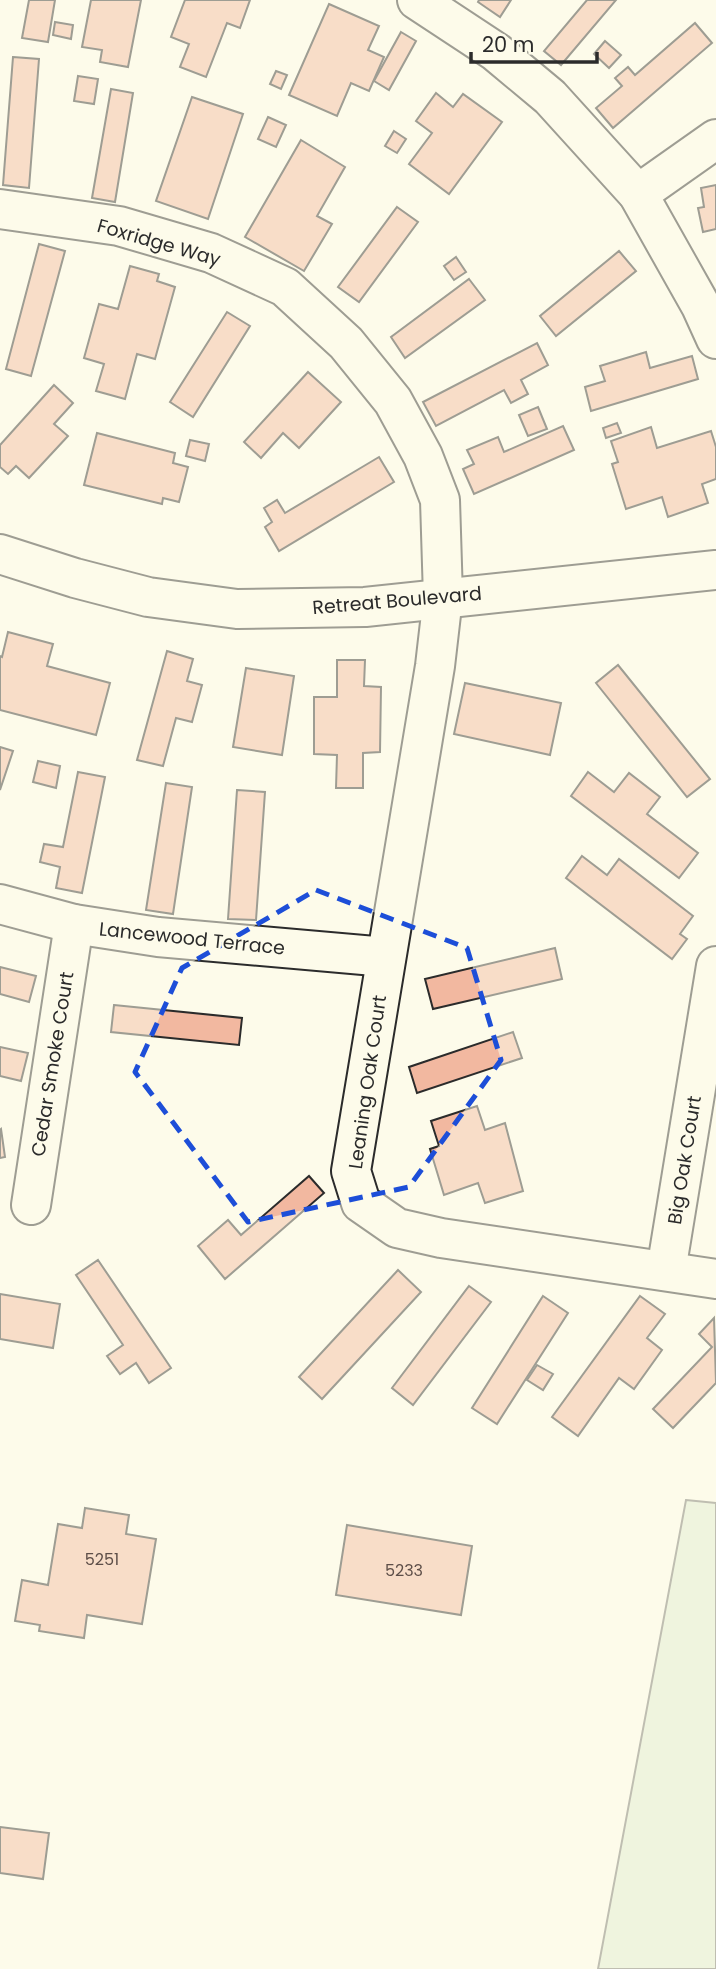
<svg xmlns="http://www.w3.org/2000/svg" width="716" height="1969" font-family="Poppins,sans-serif">
  <style>
    .green { fill: #deebd1; stroke: #74746e; stroke-width: 2 }
    .building { fill: #f2b8a0; stroke: #2b2b2b; stroke-width: 2 }
    .lines { fill: none; stroke-linecap: round; stroke-linejoin: round }
    .minor-casing { stroke: #2b2b2b; stroke-width: 42 }
    .minor { stroke: #fdfbea; stroke-width: 38 }
    .marked { fill: none; stroke: #1d4ed8; stroke-width: 5; stroke-dasharray: 14 9; stroke-linejoin: round }
    .labels { text-anchor: middle; stroke-width: 5; stroke-linejoin: round; paint-order: stroke }
    .number-label { font-size: 16px; fill: #5d4e48 }
    .street-label { font-size: 19px; fill: #2b2b2b; stroke: #fdfbea }
  </style>
  <rect width="100%" height="100%" fill="#fdfbea"/>
  <path class="green" d="M686,1500l30,3v466h-118z"/>
  <g class="building">
    <path d="M29,0h26l-7,42 -26,-4z"/>
    <path d="M91,0h50l-13,67 -28,-5 2,-12 -20,-3z"/>
    <path d="M185,0h65l-10,28 -13,-5 -21,54 -26,-10 9,-23 -18,-7z"/>
    <path d="M479,0h32l-11,17 -22,-15z"/>
    <path d="M587,0h29l-55,65 -17,-14z"/>
    <path d="M329,4l50,22 -11,24 16,7 -15,34 -18,-8 -14,33 -48,-21z"/>
    <path d="M55,22l18,3 -2,14 -18,-4z"/>
    <path d="M695,23l17,20 -99,85 -17,-20 26,-22 -7,-8 13,-11 7,8z"/>
    <path d="M401,32l15,9 -27,49 -15,-9z"/>
    <path d="M605,41l16,14 -12,13 -15,-14z"/>
    <path d="M13,57l26,2 -10,129 -26,-3z"/>
    <path d="M276,71l11,4 -6,14 -11,-5z"/>
    <path d="M78,76l20,3 -4,25 -20,-3z"/>
    <path d="M111,89l22,4 -18,109 -23,-4z"/>
    <path d="M436,93l17,14 10,-13 39,28 -53,72 -40,-30 23,-31 -16,-12z"/>
    <path d="M192,97l51,17 -35,105 -52,-18z"/>
    <path d="M268,117l18,8 -10,22 -18,-8z"/>
    <path d="M394,131l12,8 -9,14 -12,-7z"/>
    <path d="M301,140l44,27 -28,49 15,8 -28,47 -59,-34z"/>
    <path d="M716,185v44l-13,3 -5,-24 6,-1 -3,-19z"/>
    <path d="M397,207l21,15 -59,80 -21,-15z"/>
    <path d="M39,244l26,7 -34,125 -25,-7z"/>
    <path d="M619,251l17,20 -80,65 -16,-20z"/>
    <path d="M456,257l10,15 -12,8 -10,-14z"/>
    <path d="M130,266l29,8 -2,7 18,6 -20,72 -18,-5 -12,45 -29,-8 8,-27 -20,-6 15,-54 19,5z"/>
    <path d="M469,279l16,21 -80,58 -14,-21z"/>
    <path d="M227,312l23,14 -57,91 -23,-15z"/>
    <path d="M537,343l11,22 -27,15 7,14 -17,9 -7,-13 -68,36 -13,-24z"/>
    <path d="M646,352l4,16 42,-12 6,23 -107,32 -6,-24 20,-6 -5,-15z"/>
    <path d="M308,372l33,30 -42,46 -16,-15 -22,25 -17,-16z"/>
    <path d="M54,385l19,18 -19,21 14,12 -39,42 -13,-12 -8,8 -8,-7v-22z"/>
    <path d="M538,407l9,22 -19,7 -9,-21z"/>
    <path d="M617,423l4,10 -15,5 -3,-10z"/>
    <path d="M563,426l11,24 -100,44 -11,-25 11,-5 -7,-14 31,-13 6,15z"/>
    <path d="M651,427l6,21 54,-17 5,16v32l-14,5 6,19 -40,14 -6,-20 -36,12 -14,-45 6,-2 -7,-21z"/>
    <path d="M97,433l78,20 -2,10 15,4 -9,35 -16,-4 -1,6 -78,-19z"/>
    <path d="M190,440l19,4 -4,17 -19,-5z"/>
    <path d="M379,457l15,25 -115,69 -14,-24 7,-5 -8,-14 13,-8 8,13z"/>
    <path d="M8,632l45,12 -6,22 63,17 -14,52 -96,-25v-54l2,1z"/>
    <path d="M167,651l26,8 -6,22 15,4 -10,37 -16,-4 -13,48 -26,-6z"/>
    <path d="M337,660h28l-1,26 17,1 -1,65 -17,1v35h-27l1,-33 -23,-1v-57h23z"/>
    <path d="M618,665l92,114 -23,18 -91,-114z"/>
    <path d="M246,668l48,8 -12,79 -49,-8z"/>
    <path d="M465,683l96,20 -11,52 -96,-21z"/>
    <path d="M0,747l13,4 -13,39z"/>
    <path d="M38,761l22,5 -4,22 -23,-6z"/>
    <path d="M78,772l27,5 -23,116 -26,-5 4,-21 -20,-5 4,-18 19,3z"/>
    <path d="M588,772l26,20 15,-19 31,24 -13,17 51,39 -19,25 -108,-82z"/>
    <path d="M166,783l26,4 -19,127 -27,-4z"/>
    <path d="M237,790l28,2 -9,128 -28,-1z"/>
    <path d="M582,856l25,19 12,-16 74,57 -13,18 7,5 -15,20 -106,-81z"/>
    <path d="M555,948l7,31 -129,30 -8,-30z"/>
    <path d="M0,967l36,9 -7,26 -29,-8z"/>
    <path d="M114,1005l128,13 -3,27 -128,-13z"/>
    <path d="M513,1032l9,26 -105,35 -8,-26z"/>
    <path d="M0,1047l28,6 -7,28 -21,-5z"/>
    <path d="M477,1106l8,24 20,-7 18,68 -38,12 -7,-20 -34,12 -14,-46 9,-3 -8,-25z"/>
    <path d="M1,1129l4,28 -5,1v-28z"/>
    <path d="M309,1176l15,17 -99,86 -27,-33 30,-26 13,15z"/>
    <path d="M98,1260l73,108 -22,15 -13,-20 -16,11 -13,-18 16,-11 -47,-70z"/>
    <path d="M398,1270l23,22 -99,107 -23,-22z"/>
    <path d="M469,1286l22,16 -78,103 -21,-17z"/>
    <path d="M0,1294l60,10 -7,44 -53,-9z"/>
    <path d="M543,1296l25,17 -71,111 -25,-16z"/>
    <path d="M640,1296l25,18 -18,24 15,12 -28,39 -15,-11 -41,58 -26,-19z"/>
    <path d="M714,1318l2,65 -43,45 -20,-19 59,-62 -13,-13z"/>
    <path d="M537,1365l16,9 -10,16 -16,-10z"/>
    <path d="M85,1508l44,7 -3,19 30,5 -14,85 -55,-9 -3,23 -45,-7 1,-6 -25,-4 7,-41 26,5 10,-61 24,4z"/>
    <path d="M347,1525l125,21 -11,69 -125,-20z"/>
    <path d="M0,1827l49,6 -6,46 -43,-6z"/>
  </g>
  <g class="lines">
    <defs>
      <g id="minor">
        <path d="M417,0l79,52 54,45 88,97 63,112 15,33"/>
        <path d="M638,194l78,-55"/>
        <path d="M0,209l119,17 92,27 74,34 61,56 47,58 30,55 17,44 3,97 -8,69 -84,505 10,32 36,25 44,10 275,41"/>
        <path d="M0,554l75,24 73,19 89,12 128,-2 351,-37"/>
        <path d="M0,904l74,20 84,13 228,20"/>
        <path d="M31,1205l43,-281"/>
        <path d="M666,1271l50,-305"/>
      </g>
    </defs>
    <use href="#minor" class="minor-casing"/>
    <use href="#minor" class="minor"/>
  </g>
  <path d="M0 0H716V1969H0ZM316,890l151,58 34,112 -92,127 -161,35 -113,-150 47,-104z" fill="#fdfbea" fill-opacity=".55" fill-rule="evenodd"/>
  <path class="marked" d="M316,890l151,58 34,112 -92,127 -161,35 -113,-150 47,-104z"/>
  <g class="labels">
    <g class="number-label">
      <text x="102" y="1565">5251</text>
      <text x="404" y="1576">5233</text>
    </g>
    <g class="street-label">
      <text transform="translate(159 242) rotate(16)" y="7">Foxridge Way</text>
      <text transform="translate(397 600) rotate(-5)" y="7">Retreat Boulevard</text>
      <text transform="translate(192 938) rotate(6)" y="7">Lancewood Terrace</text>
      <text transform="translate(52 1064) rotate(-81)" y="7">Cedar Smoke Court</text>
      <text transform="translate(367 1082) rotate(-82)" y="7">Leaning Oak Court</text>
      <text transform="translate(684 1160) rotate(-81)" y="7">Big Oak Court</text>
    </g>
  </g>
  <path d="M471 52v10h126v-10" fill="none" stroke="#2b2b2b" stroke-width="3.5"/>
  <text x="482" y="52" font-size="21" fill="#2b2b2b" stroke="#fdfbea" stroke-width="5" paint-order="stroke">20 m</text>
</svg>
